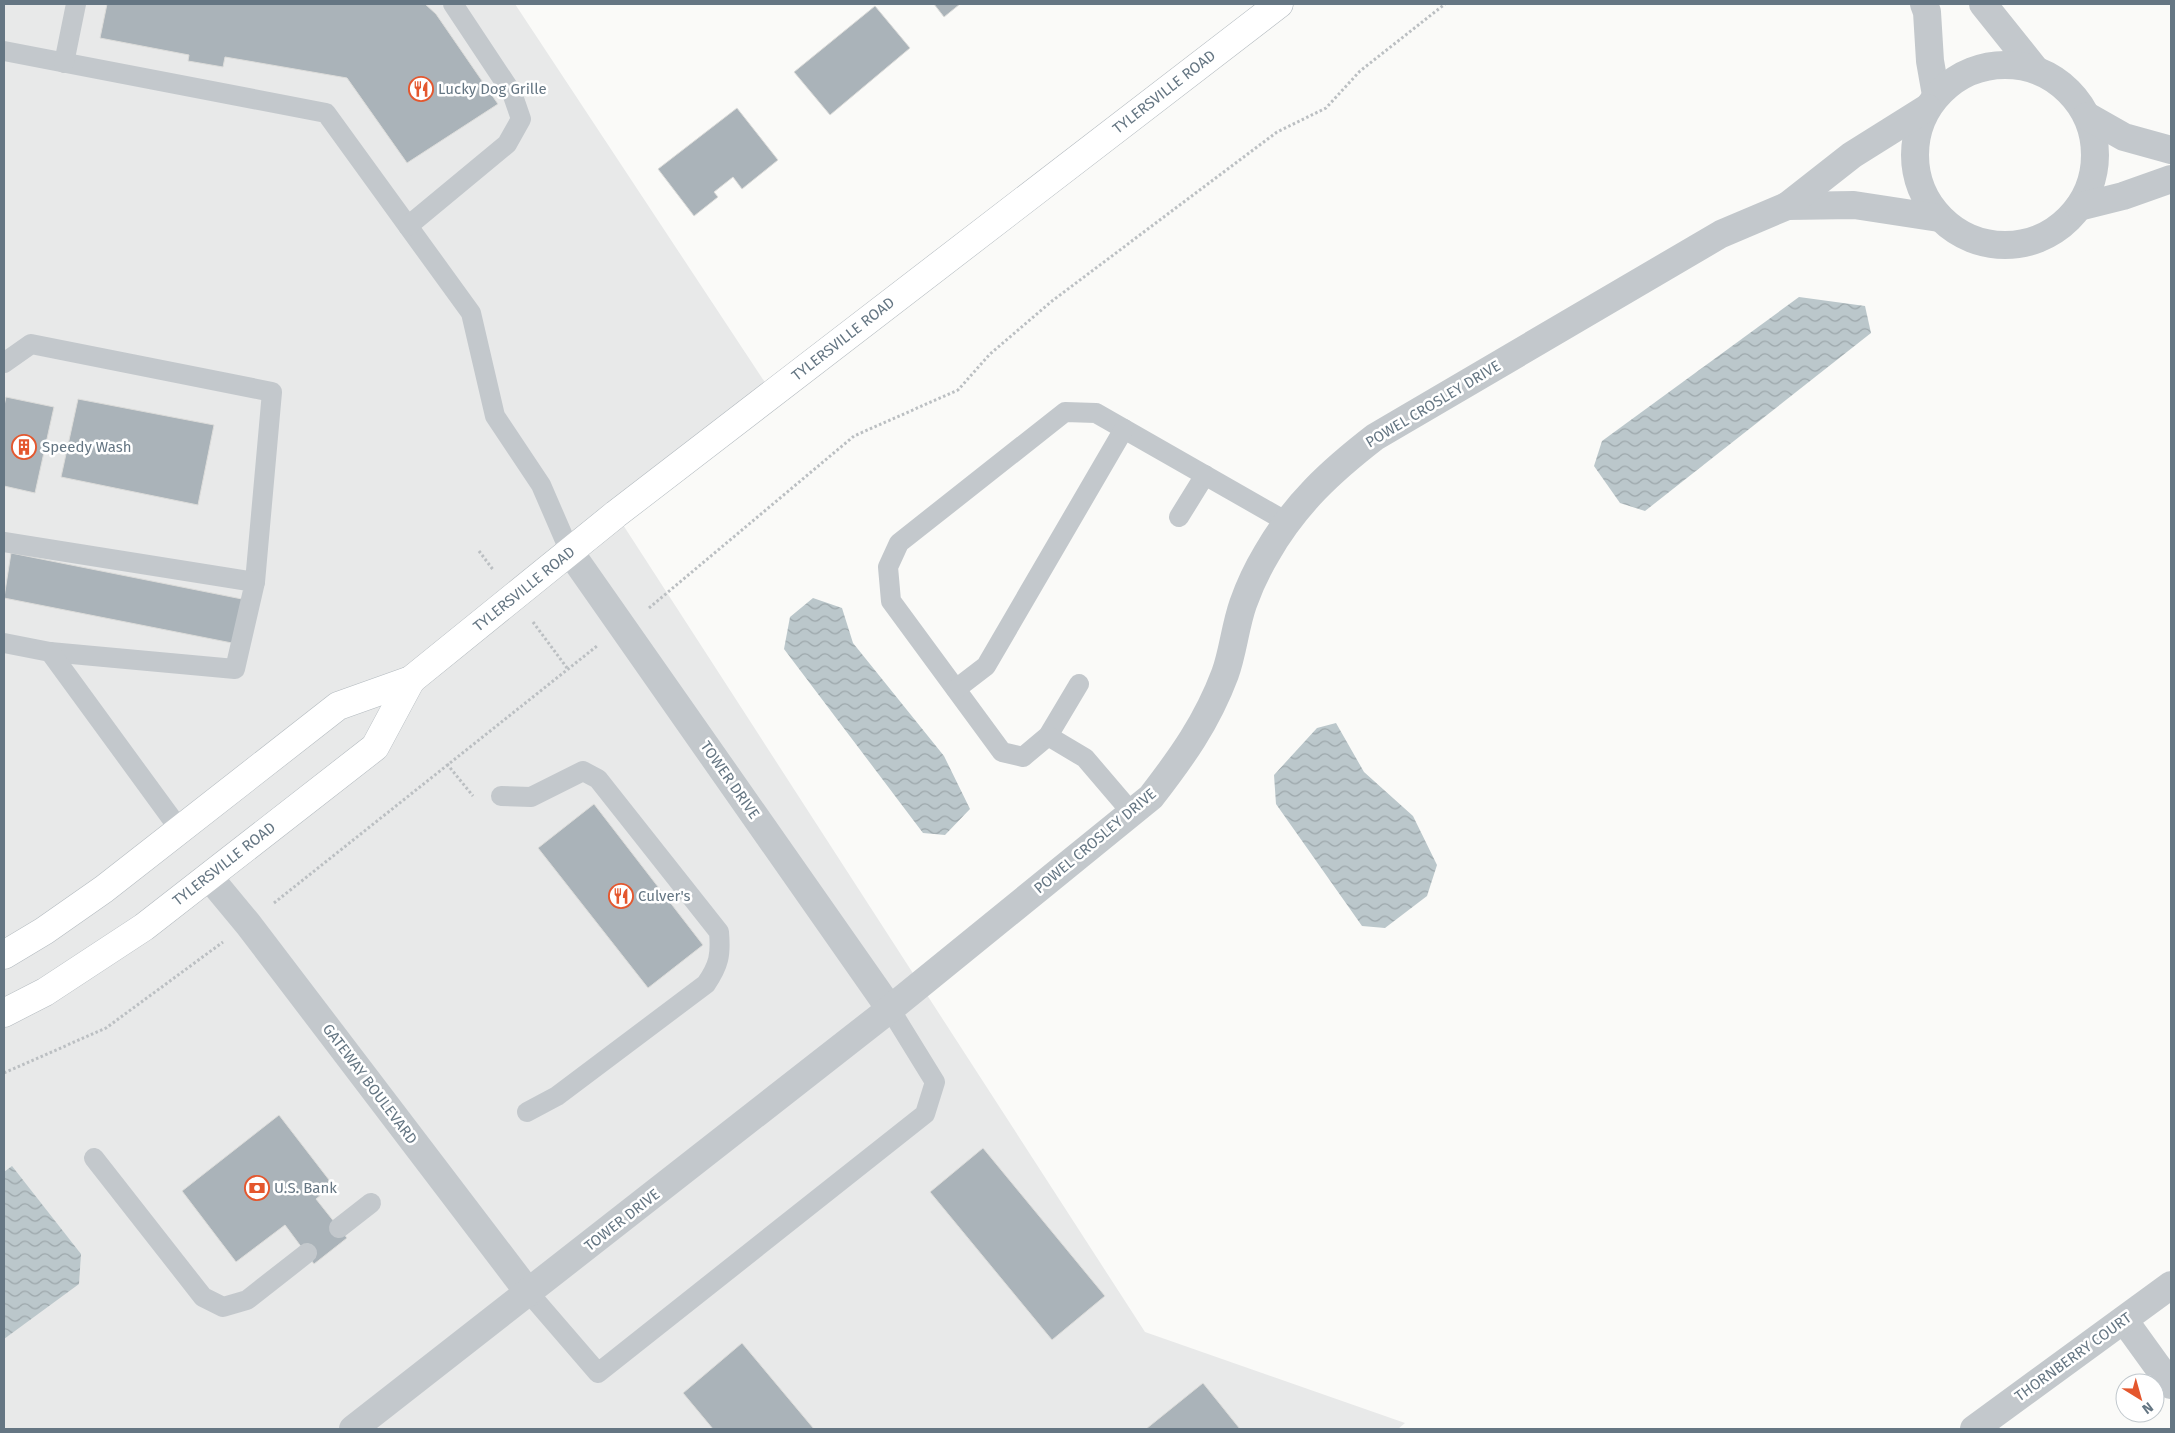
<svg xmlns="http://www.w3.org/2000/svg" width="2175" height="1433" font-family="'Fira Sans',sans-serif">
  <style>
    .built { fill: #e8e9e9 }
    .water { fill: url(#water-waves) }
    .building { fill: #aab3b9; stroke: #dcdcda }
    .lines { fill: none; stroke-linecap: round; stroke-linejoin: round }
    .secondary-casing { stroke: #b3babf; stroke-width: 29 }
    .path { stroke: #bbbfc2; stroke-width: 3; stroke-dasharray: 2.5 2.5; stroke-linecap: butt }
    .service { stroke: #c3c8cc; stroke-width: 20 }
    .minor { stroke: #c3c8cc; stroke-width: 28 }
    .secondary { stroke: #fff; stroke-width: 28 }
    .labels { text-anchor: middle; stroke-width: 5; stroke-linejoin: round; paint-order: stroke }
    .poi-label { font-size: 15px; fill: #657683; stroke: #fff; text-anchor: start }
    .street-label { font-size: 15px; fill: #657683; stroke: #fff }
  </style>
  <defs>
    <pattern id="water-waves" width="16" height="10" patternUnits="userSpaceOnUse" patternTransform="scale(1.25)"><rect width="16" height="10" fill="#bbc7cb"/><path d="M0 5q4-4 8 0t8 0" fill="none" stroke="#9ca6aa"/></pattern>
  </defs>
  <rect width="100%" height="100%" fill="#fafaf8"/>
  <path class="built" d="M4,4h511l257,389 -156,121 529,818 260,91 -7,6h-1394z"/>
  <g class="water">
    <path d="M1799,297l66,9 6,27 -226,178 -25,-8 -26,-37 8,-25z"/>
    <path d="M813,598l29,10 11,35 91,113 26,53 -25,26 -22,-2 -139,-184 6,-32z"/>
    <path d="M1336,723l28,49 49,44 24,49 -10,31 -42,32 -23,-2 -86,-122 -2,-29 43,-47z"/>
    <path d="M12,1166l69,88 -2,30 -75,55v-167z"/>
  </g>
  <g class="building">
    <path d="M107,4h318l11,10 62,90 -91,59 -60,-85 -122,-21 -2,10 -35,-6 1,-6 -89,-17z"/>
    <path d="M934,4h26l-16,13z"/>
    <path d="M875,6l35,42 -80,67 -36,-43z"/>
    <path d="M737,108l41,52 -36,29 -9,-12 -19,15 4,5 -24,19 -36,-47z"/>
    <path d="M6,397l48,10 -19,86 -31,-7v-80z"/>
    <path d="M78,399l136,26 -16,80 -137,-28z"/>
    <path d="M11,553l231,46 -10,44 -228,-45z"/>
    <path d="M594,804l109,141 -55,43 -110,-140z"/>
    <path d="M279,1115l54,70 -17,14 31,39 -33,26 -29,-39 -49,37 -54,-71z"/>
    <path d="M983,1148l122,148 -53,44 -122,-148z"/>
    <path d="M742,1343l72,86h-101l-30,-36z"/>
    <path d="M1203,1383l37,46h-94z"/>
  </g>
  <g class="lines">
    <defs>
      <g id="secondary">
        <path d="M4,955l40,-24 60,-42 234,-183 73,-26 205,-166 663,-510"/>
        <path d="M4,1013l41,-21 99,-65 231,-180 36,-67"/>
      </g>
    </defs>
    <use href="#secondary" class="secondary-casing"/>
    <g class="path">
      <path d="M479,551l15,20"/>
      <path d="M649,608l205,-172 104,-46 32,-36 62,-53 225,-169 49,-24 34,-37 85,-67"/>
      <path d="M533,622l34,46"/>
      <path d="M447,764l26,32"/>
      <path d="M274,903l323,-257"/>
      <path d="M4,1073l102,-45 117,-86"/>
    </g>
    <g class="service">
      <path d="M4,51l322,62 145,200 24,103 46,69 29,67"/>
      <path d="M64,63l12,-59"/>
      <path d="M408,226l99,-82 14,-25 -9,-26 -59,-89"/>
      <path d="M4,363l27,-19 241,48 -17,190"/>
      <path d="M1179,517l26,-42"/>
      <path d="M4,542l251,40 -20,87 -185,-17"/>
      <path d="M4,643l46,9 130,178"/>
      <path d="M1079,684l-31,52 -25,21 -21,-5 -111,-151 -3,-34 11,-24 166,-131 31,1 191,109"/>
      <path d="M956,689l30,-23 138,-237"/>
      <path d="M1048,736l37,22 47,55"/>
      <path d="M501,796l30,1 52,-26 15,8 121,153c2,23 0,33 -13,52l-149,112 -30,16"/>
      <path d="M94,1158l109,139 20,10 24,-7 60,-47"/>
      <path d="M339,1228l32,-25"/>
      <path d="M529,1293l69,80 327,-259 10,-32 -45,-73"/>
    </g>
    <g class="minor">
      <path d="M1924,4l3,8 3,49 6,34"/>
      <path d="M1983,4l52,65"/>
      <circle cx="2005" cy="155" r="90"/>
      <path d="M2087,116l37,21 47,13"/>
      <path d="M1787,206l67,-1 85,13"/>
      <path d="M2079,207l44,-11 48,-17"/>
      <path d="M570,552l320,457"/>
      <path d="M209,877l39,47 281,369"/>
      <path d="M2124,1320l47,65"/>
      <path d="M353,1429l537,-420 261,-212c31,-40 56,-75 74,-123 8,-22 10,-47 18,-70 6,-17 15,-36 24,-51 28,-49 64,-82 108,-116l346,-203 66,-28 65,-51 75,-47"/>
      <path d="M1974,1429l197,-144"/>
    </g>
    <use href="#secondary" class="secondary"/>
  </g>
  <defs>
    <symbol id="restaurant-ring" viewBox="-11 -11 22 22"><circle r="9.5" fill="#fff" stroke="#e4572e" stroke-width="1.5"/><path d="M-5-6h1v4h1v-4h1v4h1v-4h1v5L-1.5 .5V6h-2V.5L-5-1ZM5-6V6H3V1.5H1.5Q1.5-4 5-6Z" fill="#e4572e"/></symbol>
    <symbol id="building-ring" viewBox="-11 -11 22 22"><circle r="9.5" fill="#fff" stroke="#e4572e" stroke-width="1.5"/><path d="M-4-6H4V6H1V3H-1V6H-4ZM-2.5-4.3h1.7v1.8h-1.7ZM.8-4.3h1.7v1.8H.8ZM-2.5-1h1.7V.8h-1.7ZM.8-1h1.7V.8H.8Z" fill="#e4572e"/></symbol>
    <symbol id="bank-ring" viewBox="-11 -11 22 22"><circle r="9.5" fill="#fff" stroke="#e4572e" stroke-width="1.5"/><path d="M-6-4H6V4H-6ZM0-2.3a2.3 2.3 0 1 0 0 4.6a2.3 2.3 0 1 0 0-4.6Z" fill="#e4572e"/></symbol>
  </defs>
  <g fill-rule="evenodd">
    <use href="#restaurant-ring" x="407" y="75" width="28" height="28"/>
    <use href="#building-ring" x="10" y="433" width="28" height="28"/>
    <use href="#restaurant-ring" x="607" y="882" width="28" height="28"/>
    <use href="#bank-ring" x="243" y="1174" width="28" height="28"/>
  </g>
  <g class="labels">
    <g class="poi-label">
      <text x="438" y="94">Lucky Dog Grille</text>
      <text x="42" y="452">Speedy Wash</text>
      <text x="638" y="901">Culver's</text>
      <text x="274" y="1193">U.S. Bank</text>
    </g>
    <g class="street-label">
      <text transform="translate(1164 92) rotate(-38)" y="5">TYLERSVILLE ROAD</text>
      <text transform="translate(843 339) rotate(-38)" y="5">TYLERSVILLE ROAD</text>
      <text transform="translate(1433 404) rotate(-31)" y="5">POWEL CROSLEY DRIVE</text>
      <text transform="translate(524 589) rotate(-39)" y="5">TYLERSVILLE ROAD</text>
      <text transform="translate(730 780) rotate(55)" y="5">TOWER DRIVE</text>
      <text transform="translate(1095 841) rotate(-40)" y="5">POWEL CROSLEY DRIVE</text>
      <text transform="translate(224 864) rotate(-38)" y="5">TYLERSVILLE ROAD</text>
      <text transform="translate(370 1084) rotate(53)" y="5">GATEWAY BOULEVARD</text>
      <text transform="translate(622 1220) rotate(-38)" y="5">TOWER DRIVE</text>
      <text transform="translate(2073 1357) rotate(-36)" y="5">THORNBERRY COURT</text>
    </g>
  </g>
  <rect width="2175" height="1433" fill="none" stroke="#657683" stroke-width="10"/>
  <g transform="translate(2140 1398) rotate(143)"><circle r="24" fill="#ffffff" stroke="#c1c8cd"/>
  <path d="M0-4L9 19L0 12L-9 19Z" fill="#e4572e"/>
  <text y="-8" font-size="14" font-weight="bold" text-anchor="middle" fill="#657683">N</text>
  </g>
</svg>
